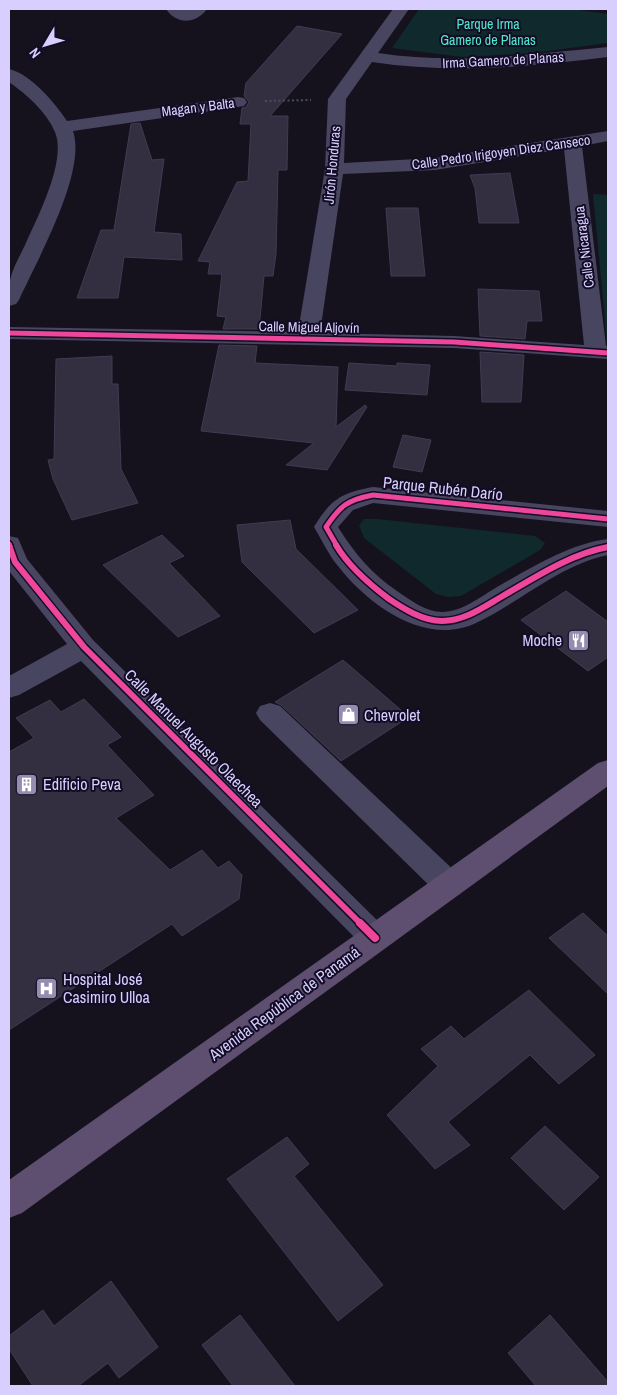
<svg xmlns="http://www.w3.org/2000/svg" width="617" height="1395" font-family="'Archivo Narrow',sans-serif">
  <style>
    .green { fill: #0f292c }
    .building { fill: #332f40; stroke: #413b53 }
    .lines { fill: none; stroke-linecap: round; stroke-linejoin: round }
    .path { stroke: #435060; stroke-width: 2; stroke-dasharray: 2 2.5; stroke-linecap: butt }
    .minor { fill: #484560; fill-rule: evenodd }
    .major { fill: #5e4f71; fill-rule: evenodd }
    .cycleway-far2-casing { stroke: #120c24; stroke-width: 8 }
    .cycleway-far1-casing { stroke: #120c24; stroke-width: 9 }
    .cycleway-casing { stroke: #120c24; stroke-width: 11 }
    .cycleway-far2 { stroke: #ed469a; stroke-width: 5 }
    .cycleway-far1 { stroke: #ed469a; stroke-width: 6 }
    .cycleway { stroke: #ed469a; stroke-width: 8 }
    .labels { text-anchor: middle; stroke-width: 4; stroke-linejoin: round; paint-order: stroke }
    .far-park-label { font-size: 14px; fill: #50e9ce; stroke: #120c24 }
    .far-street-label { font-size: 14px; fill: #d8cfff; stroke: #120c24 }
    .street-label { font-size: 16px; fill: #d8cfff; stroke: #120c24 }
    .poi-label { font-size: 16px; fill: #d8cfff; stroke: #120c24; text-anchor: start }
  </style>
  <rect width="100%" height="100%" fill="#15121e"/>
  <g class="green">
    <path d="M419,9h153l36,5v29l-75,10 -71,4 -70,-9z"/>
    <path d="M593,194l15,1v147h-1z"/>
    <path d="M364,519h13l158,17 10,7 -5,7 -79,46 -13,1 -12,-3 -72,-56 -5,-13z"/>
  </g>
  <g class="building">
    <path d="M297,26l45,8 -72,82h18l-1,54h-9l-2,84 -3,22h-9l-5,53h-36l3,-12 -9,-1 5,-42h-14l2,-12 -12,-1 39,-79 11,-1 3,-57h-11l2,-16 4,-1 3,-5 -5,-6 2,-13z"/>
    <path d="M140,123l12,37 12,-1 -10,73 27,2 1,26 -58,-3 -6,41h-41l24,-68h13l17,-106z"/>
    <path d="M510,173l9,50h-40l-4,-35 -5,-13z"/>
    <path d="M386,208h32l7,68h-34z"/>
    <path d="M478,289l61,2 3,30h-15l-2,18 -45,-3z"/>
    <path d="M219,345l38,1 -2,17 83,4 -2,60 29,-22 2,2 -40,63 -41,-5 28,-22 -113,-12z"/>
    <path d="M480,352l44,3 -3,47h-39z"/>
    <path d="M112,356v28h6l3,85 17,34 -66,17 -19,-41 -5,-19 6,-1 2,-100z"/>
    <path d="M349,363l48,3v-3l33,2 -3,30 -82,-5z"/>
    <path d="M403,435l28,5 -9,32 -29,-5z"/>
    <path d="M290,520l6,29 62,61 -44,23 -72,-71 -5,-37z"/>
    <path d="M162,535l22,21 -15,7 51,53 -42,21 -75,-72z"/>
    <path d="M566,591l42,31v35l-20,14 -67,-51z"/>
    <path d="M343,660l66,57 -68,44 -60,-56 -6,-3z"/>
    <path d="M84,699l37,38 -14,8 47,50 -38,23 54,52 32,-20 16,18 11,-7 13,14 -3,24 -57,37 -10,-12 -163,106v-278l25,-14 -18,-20 34,-18 11,12z"/>
    <path d="M583,913l25,23v58l-59,-56z"/>
    <path d="M529,990l66,65 -36,29 -29,-29 -82,67 22,23 -35,24 -48,-54 51,-49 -17,-17 30,-23 13,13z"/>
    <path d="M545,1126l54,51 -35,33 -53,-52z"/>
    <path d="M287,1137l22,27 -15,12 89,109 -45,36 -111,-142z"/>
    <path d="M111,1281l47,66 -39,31 -11,-15 -30,23h-45l-24,-37v-13l34,-26 11,16z"/>
    <path d="M240,1315l55,71h-62l-31,-41z"/>
    <path d="M550,1315l58,67v4h-72l-28,-33z"/>
  </g>
  <g class="lines">
    <path class="path" d="M265,101l46,-1"/>
    <g class="minor">
      <path d="M166,9h41c-11,15 -30,16 -41,0z"/>
      <path d="M393,9h16l-31,44c78,12 152,1 230,-6v10c-79,10 -157,17 -236,5l-26,37 -2,64 91,-5 173,-27v10l-26,5 24,200 2,1v12l-154,-11 -445,-9v-12l289,5 27,-163 3,-70zM564,149l20,196 -130,-9 -134,-3 23,-159 92,-4z"/>
      <path d="M9,69c22,5 46,34 58,52l171,-24 6,1 3,4 -3,4 -6,1 -165,24c14,41 -36,129 -54,169l-3,4 -7,2c-2,-29 4,-36 16,-61 12,-27 42,-84 30,-113 -9,-21 -28,-37 -46,-50z"/>
      <path d="M373,487l235,24v16l-235,-24 -20,7 -15,17c16,26 34,47 59,64 13,9 29,21 45,21 20,0 38,-15 55,-25 34,-19 71,-43 111,-48v16c-47,9 -89,48 -132,68 -50,24 -108,-18 -138,-57 -10,-12 -16,-26 -24,-39 17,-28 27,-34 59,-40z"/>
      <path d="M9,536l9,2 9,21 66,81 293,289 5,9 -5,9 -11,4 -11,-4 -283,-286 -62,34 -10,3v-22l58,-32 -58,-73z"/>
      <path d="M270,703l10,3 180,170 4,9 -4,9 -11,4 -11,-4 -178,-174 -4,-7 4,-7z"/>
    </g>
    <path class="major" d="M608,760v26l-586,427 -13,5v-38l589,-417z"/>
    <defs>
      <g id="cycleway-far2">
        <path d="M9,333l445,9 154,11"/>
        <path d="M9,544l1,2"/>
        <path d="M337,546l-11,-19c14,-21 21,-27 47,-32l235,24"/>
      </g>
      <g id="cycleway-far1">
        <path d="M9,545l6,17 69,85 277,277"/>
        <path d="M336,545c13,22 33,39 53,54 15,10 34,22 53,22 22,0 40,-13 59,-24 33,-19 69,-43 107,-50"/>
      </g>
      <path id="cycleway" d="M360,923l15,15"/>
    </defs>
    <use href="#cycleway-far2" class="cycleway-far2-casing"/>
    <use href="#cycleway-far1" class="cycleway-far1-casing"/>
    <use href="#cycleway" class="cycleway-casing"/>
    <use href="#cycleway-far2" class="cycleway-far2"/>
    <use href="#cycleway-far1" class="cycleway-far1"/>
    <use href="#cycleway" class="cycleway"/>
  </g>
  <defs>
    <symbol id="restaurant-square" viewBox="-11 -11 22 22"><rect x="-9" y="-9" width="18" height="18" rx="4" fill="#948db0" stroke="#120c24"/><path d="M-5-6h1v4h1v-4h1v4h1v-4h1v5L-1.5 .5V6h-2V.5L-5-1ZM5-6V6H3V1.5H1.5Q1.5-4 5-6Z" fill="#fff"/></symbol>
    <symbol id="shop-square" viewBox="-11 -11 22 22"><rect x="-9" y="-9" width="18" height="18" rx="4" fill="#948db0" stroke="#120c24"/><path d="M-5-2.5h2.3a2.7 3.5 0 0 1 5.4 0H5L5.5 6h-11ZM-1.5-2.5h3a1.5 2.3 0 0 0-3 0Z" fill="#fff"/></symbol>
    <symbol id="building-square" viewBox="-11 -11 22 22"><rect x="-9" y="-9" width="18" height="18" rx="4" fill="#948db0" stroke="#120c24"/><path d="M-4-6H4V6H1V3H-1V6H-4ZM-2.5-4.3h1.7v1.8h-1.7ZM.8-4.3h1.7v1.8H.8ZM-2.5-1h1.7V.8h-1.7ZM.8-1h1.7V.8H.8Z" fill="#fff"/></symbol>
    <symbol id="hospital-square" viewBox="-11 -11 22 22"><rect x="-9" y="-9" width="18" height="18" rx="4" fill="#948db0" stroke="#120c24"/><path d="M-5-5h3v3.5h4V-5h3V5h-3V1.5h-4V5h-3Z" fill="#fff"/></symbol>
  </defs>
  <g fill-rule="evenodd">
    <use href="#restaurant-square" x="566" y="628" width="25" height="25"/>
    <use href="#shop-square" x="336" y="702" width="25" height="25"/>
    <use href="#building-square" x="14" y="772" width="25" height="25"/>
    <use href="#hospital-square" x="34" y="976" width="25" height="25"/>
  </g>
  <g class="labels">
    <g class="far-park-label">
      <text x="488" y="29">Parque Irma<tspan x="488" dy="16">Gamero de Planas</tspan></text>
    </g>
    <g class="far-street-label">
      <text transform="translate(503 60) rotate(-3)" y="5">Irma Gamero de Planas</text>
      <text transform="translate(198 107) rotate(-7)" y="5">Magan y Balta</text>
      <text transform="translate(501 152) rotate(-8)" y="5">Calle Pedro Irigoyen Diez Canseco</text>
      <text transform="translate(332 165) rotate(-85)" y="5">Jirón Honduras</text>
      <text transform="translate(584 247) rotate(-97)" y="5">Calle Nicaragua</text>
      <text transform="translate(309 327) rotate(1)" y="5">Calle Miguel Aljovín</text>
    </g>
    <g class="street-label">
      <text transform="translate(443 488) rotate(6)" y="6">Parque Rubén Darío</text>
      <text transform="translate(194 738) rotate(45)" y="6">Calle Manuel Augusto Olaechea</text>
      <text transform="translate(284 1003) rotate(-36)" y="6">Avenida República de Panamá</text>
    </g>
    <g class="poi-label">
      <text x="562" y="646" text-anchor="end">Moche</text>
      <text x="364" y="721">Chevrolet</text>
      <text x="43" y="790">Edificio Peva</text>
      <text x="63" y="985">Hospital José<tspan x="63" dy="18">Casimiro Ulloa</tspan></text>
    </g>
  </g>
  <rect width="617" height="1395" fill="none" stroke="#d8cfff" stroke-width="20"/>
  <g transform="translate(45 45) rotate(232)" stroke="#120c24" stroke-width="4" paint-order="stroke">
  <path d="M0-4L9 19L0 12L-9 19Z" fill="#d8cfff"/>
  <text y="-8" font-size="14" font-weight="bold" text-anchor="middle" fill="#d8cfff">N</text>
  </g>
</svg>
